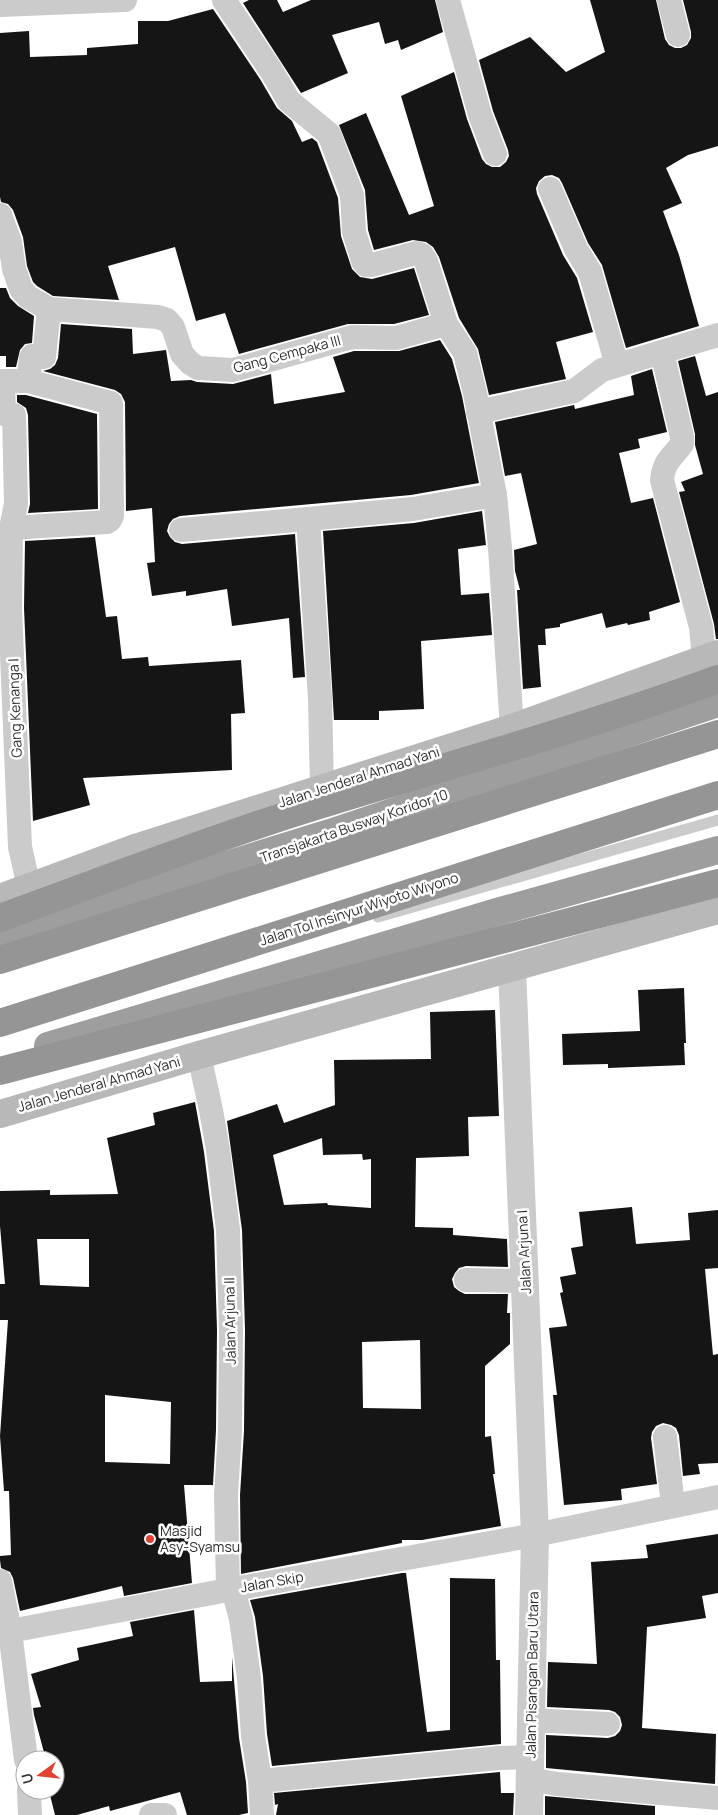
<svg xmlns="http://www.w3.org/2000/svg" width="718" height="1815" font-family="Manrope,sans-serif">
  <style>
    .building { fill: #151515; fill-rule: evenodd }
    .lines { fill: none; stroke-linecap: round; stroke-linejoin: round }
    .service { stroke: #cbcbcb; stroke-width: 11 }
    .minor { stroke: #cbcbcb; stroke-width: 24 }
    .tertiary { stroke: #cbcbcb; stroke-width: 28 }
    .secondary { stroke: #b8b8b8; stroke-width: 28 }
    .trunk { stroke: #9e9e9e; stroke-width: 28 }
    .motorway { stroke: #959595; stroke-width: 28 }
    .poi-dot { fill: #e04334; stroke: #fff; stroke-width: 2 }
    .labels { text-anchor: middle; stroke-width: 5; stroke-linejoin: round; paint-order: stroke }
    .street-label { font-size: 14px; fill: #2e2e2e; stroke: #fff }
    .poi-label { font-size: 14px; fill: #2e2e2e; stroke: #fff; text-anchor: start }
  </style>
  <rect width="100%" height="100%" fill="#fff"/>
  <g class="building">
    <path d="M249,0h28l6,12 28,-12h124l8,32 -42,18 -3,-10 -13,4 -6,-22 -47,13 16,38 -47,20 -58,-90z"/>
    <path d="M590,0h66l9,39 4,6 6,3h6l6,-3 4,-7v-6l-8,-32h35v146l-30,9 -22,13 16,35 -19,8 16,44 20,71 -73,22 -24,-83 -14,-22 -26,-60 -3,-5 -7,-3 -7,1 -6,5 -3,7 1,6 26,61 14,23 16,54 -37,10 10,37 -77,16 -11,-46 -19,-31 -20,-61 -6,-10 -7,-5 -13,-2 -39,10 -6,-20 -3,-40 -26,-65 27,-12 43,102 25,-9 -33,-110 53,-24 13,47 15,40 4,5 6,3h8l6,-5 3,-6 -1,-6 -15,-39 -14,-51 51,-23 36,35 39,-20z"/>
    <path d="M213,9l47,70 17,29 15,13 10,21 10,-4 5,4 21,56 3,38 11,33 8,8 12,2 42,-11 15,47 -35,9h-46l-109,30 -14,-41 -29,8 -21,-74 -67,19 11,34 -66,-4 -16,-10 -4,-4 -6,-16 -4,-29 -10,-27 -5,-6 -7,-2 -1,-5v-164l29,-2 1,26 57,-2v-7l51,-4v-23h30z"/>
    <path d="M0,288h6l4,10 8,8 16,10 -2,27 -7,1 -5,6 -4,17h-10v-11h-6z"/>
    <path d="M61,324l71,5 1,25 33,-4 5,31 20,-1 6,2 36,2 38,-10 3,30 71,-12 -12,-35 21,-6h45l41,-11 12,19 10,37 17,87 -68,12 -231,21 -7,3 -4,5 -2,7 3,6 5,5 7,2 113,-10 10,143 -12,1 -4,-60 -57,8 -5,-37 -41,7v-5l-34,5 -5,-33 8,-1 -3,-54 -26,3 -1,-109 -4,-8 -6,-4 -72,-19 7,-2 5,-4 3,-7z"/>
    <path d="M695,356l11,40 12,-4v247h-2l-2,-15 -35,-132 6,-1 -4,-9 22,-8 -8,-29v-11l-17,-73z"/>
    <path d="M652,369l15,63 -29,7 2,9 -21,5 12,50 22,-5 27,104 -31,10 1,8 -22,5 -1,-2 -21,5 -4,-15 -42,11v3l-15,2 1,16h-8l3,42 -18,2 -6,-99h3l-5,-19 -1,-21 23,-6 -16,-71 -16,3 -10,-54 79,-17 1,4 59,-14 -3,-19z"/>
    <path d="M17,395h9l71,19 1,95 -70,4 2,-9 -2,-89 -2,-7 -9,-6z"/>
    <path d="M482,511l4,34 -28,4 3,46 28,-2 3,42 -71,6 3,68 -45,2v9h-45l-11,-189 91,-8z"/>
    <path d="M95,537l11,80 11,-1 5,43 26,-2 1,9 92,-6 4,53 -14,1 1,56 -149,8 7,27 -57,16 -9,-213 1,-67z"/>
    <path d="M684,988l2,55h-2l1,22 -77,3v-4l-45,1 -1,-31 78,-3 -2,-41z"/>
    <path d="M495,1010l4,106 -31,1 1,39 -53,2 -1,69 38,1v7l54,4 1,28 -42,-1 -7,2 -4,5 -3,6 2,8 5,4 6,3h43l-1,19h3v31l-25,22v71l6,-1 4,38h-2l8,52 -79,14h-20v3l-161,31 -1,-79 4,-64 1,-101 -3,-100 -15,-109 50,-17 7,19 51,-18 -1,-45 97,-1 -1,-47zM322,1138l1,17 39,-1 1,6 8,-1v49l-43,-3 -1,-2 -43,2 -11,-50zM420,1340l1,69 -58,-1 -1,-66z"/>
    <path d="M195,1102l9,50 10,79 3,99 -1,100 -3,55h-29l8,98 -68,13 -2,-10 -102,25 -7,-33 -3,-6 -9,-4 -1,-8v-4l11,-1 -2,-64h-5l-4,-55 8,-116h-8v-36h5l-5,-58v-35l50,-1v5l68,-1 -11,-56 48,-13 -2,-12zM37,1239h52v48l-49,-2zM105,1395l66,7 -1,62 -65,-2z"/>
    <path d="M632,1207l4,37 54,-4 -2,-27 30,-3v58l-13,1 8,86 5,-1v109l-20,1 2,10 -17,2 -4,-41 -3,-7 -5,-3 -8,-2 -7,3 -4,6 -1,6 6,46 -36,5 1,11 -58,5 -11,-110h4l-8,-67 18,-2 -7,-33 3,-1 -3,-15 16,-3 -5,-26 12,-2 -4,-34z"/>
    <path d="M718,1534v59l-16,3 4,22 -59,9 -5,101 74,6 -1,50 -169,-16v-33l62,3 7,-2 5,-5 2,-6 -2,-8 -5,-5 -6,-2 -62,-3 1,-45 49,2 -6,-102 57,-4 -2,-13z"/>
    <path d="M402,1573h4l21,159 23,-2v-152l45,1 1,81h4l1,84 -229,22 -5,-32 -4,-58 -8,-59 -5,-17z"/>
    <path d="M194,1610l6,72 32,-1v-24l7,81 7,44 2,31 -9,2h-52l-7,-23 -70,19 -1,-5 -32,9h-22l-5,-20 5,-1v-34h-9l-12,-45 -1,-7 8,-1 -10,-33 48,-14 -2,-12 56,-12 -3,-14z"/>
    <path d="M500,1772l1,21h13l-1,22h-237l2,-11 -3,1 -1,-12z"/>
    <path d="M545,1796l110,10v9h-110z"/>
  </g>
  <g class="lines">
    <path class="service" d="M378,917l340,-97"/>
    <g class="minor">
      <path d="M224,0l48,72 17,29 40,33 23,61 2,37 9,29 3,4h6l44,-12 6,2 4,6 20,63 19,29 10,40 20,102 5,53 12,180"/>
      <path d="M448,0l32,115 15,39"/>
      <path d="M669,0l9,35"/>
      <path d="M0,5l125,-5"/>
      <path d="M550,189l26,60 14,23 27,93"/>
      <path d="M0,215l10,27 4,27 7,20 7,8 21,12"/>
      <path d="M662,352l20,85v7c-10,14 -18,16 -20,36l39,147 3,33"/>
      <path d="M478,412l96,-21 28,-21 116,-35"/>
      <path d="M11,528l96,-6 3,-2 2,-4 -1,-113 -83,-22"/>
      <path d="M181,530l127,-11"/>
      <path d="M322,789l-2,-91 -12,-179 105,-10 82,-14"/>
      <path d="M29,887l-9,-40 -10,-239 1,-80 5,-24 -2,-89 -10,-1 -1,-33h25l3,-23 1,-2 12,1 5,-48 109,8 9,3 6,7 9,27 8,9 8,5 35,2 119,-33 44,1 50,-14"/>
      <path d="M199,1055l12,55 7,40 10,80 3,100 -1,101 -4,64 2,95"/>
      <path d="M466,1280l59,1"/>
      <path d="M665,1437l8,68"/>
      <path d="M0,1581l10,50 16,129"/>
      <path d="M233,1589l8,30 8,59 4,58 7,45 2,34"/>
      <path d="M10,1631l218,-41 307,-55 183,-38"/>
      <path d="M531,1720l77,4"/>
      <path d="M529,1779l28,5 161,14"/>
      <path d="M260,1781l239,-23 32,-1"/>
      <path d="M29,1790l1,25"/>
      <path d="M151,1815h14"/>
    </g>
    <path class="tertiary" d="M512,968l23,567 -6,280"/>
    <g class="secondary">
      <path d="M0,898l138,-51 374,-119 206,-74"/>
      <path d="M0,1114l199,-59 519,-145"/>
    </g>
    <g class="trunk">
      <path d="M0,935l330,-102 388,-130"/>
      <path d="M48,1046l449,-134 221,-62"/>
    </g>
    <g class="motorway">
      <path d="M0,918c99,-36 197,-74 297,-106 140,-44 283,-82 421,-133"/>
      <path d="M0,960l718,-226"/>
      <path d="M0,1023l718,-228"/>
      <path d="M0,1071l718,-188"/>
    </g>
  </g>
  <circle class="poi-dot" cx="150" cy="1539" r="5"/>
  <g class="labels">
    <g class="street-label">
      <text transform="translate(287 354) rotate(-15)" y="5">Gang Cempaka III</text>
      <text transform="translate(15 708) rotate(-92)" y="5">Gang Kenanga I</text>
      <text transform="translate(359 777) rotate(-18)" y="5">Jalan Jenderal Ahmad Yani</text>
      <text transform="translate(354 826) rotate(-19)" y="5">Transjakarta Busway Koridor 10</text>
      <text transform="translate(359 909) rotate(-18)" y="5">Jalan Tol Insinyur Wiyoto Wiyono</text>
      <text transform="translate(99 1084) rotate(-16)" y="5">Jalan Jenderal Ahmad Yani</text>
      <text transform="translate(524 1252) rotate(-93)" y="5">Jalan Arjuna I</text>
      <text transform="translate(230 1321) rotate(-91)" y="5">Jalan Arjuna II</text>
      <text transform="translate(272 1582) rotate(-10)" y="5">Jalan Skip</text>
      <text transform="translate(532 1675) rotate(-89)" y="5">Jalan Pisangan Baru Utara</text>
    </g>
    <g class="poi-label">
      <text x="160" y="1536">Masjid<tspan x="160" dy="16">Asy-Syamsu</tspan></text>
    </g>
  </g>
  <g transform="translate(40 1775) rotate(255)"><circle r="24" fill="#ffffff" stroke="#ababab"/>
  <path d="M0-4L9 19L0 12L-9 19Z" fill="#e04334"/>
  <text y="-8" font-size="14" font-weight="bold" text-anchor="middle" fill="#2e2e2e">U</text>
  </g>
</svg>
